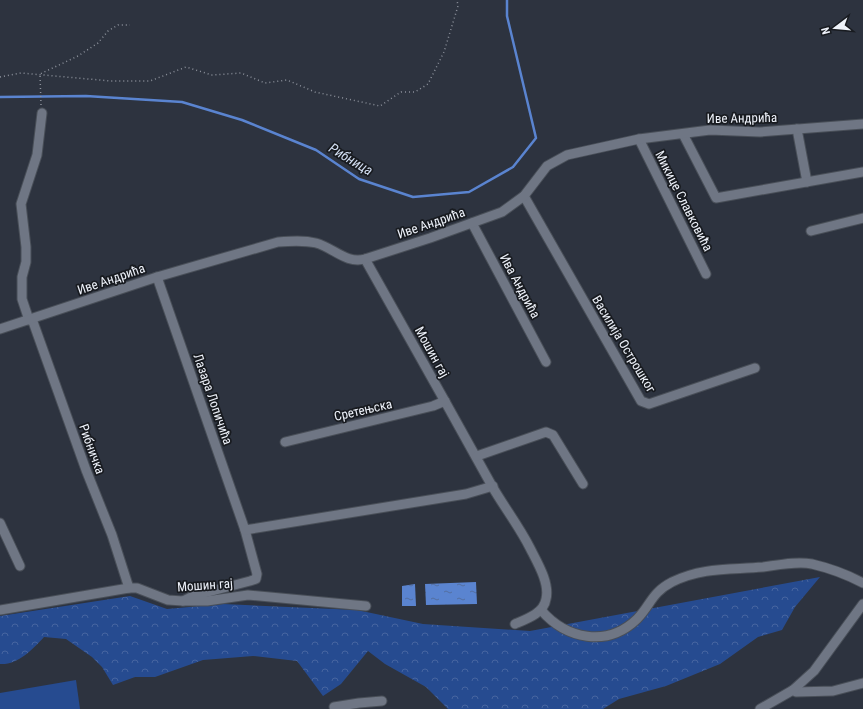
<svg xmlns="http://www.w3.org/2000/svg" width="863" height="709" font-family="'Roboto Condensed',sans-serif">
<defs>
<pattern id="forest-crowns" width="20" height="18" patternUnits="userSpaceOnUse"><rect width="20" height="18" fill="#264b90"/><path d="M2 6a3 3 0 1 1 6 0M12 15a3 3 0 1 1 6 0" fill="none" stroke="#4665a0"/></pattern>
<pattern id="water-ripples" width="26" height="14" patternUnits="userSpaceOnUse"><rect width="26" height="14" fill="#5a84d0"/><path d="M2 4q2-2 4 0t4 0M15 11q2-2 4 0t4 0" fill="none" stroke="#536fa1"/></pattern>
</defs>
<rect width="100%" height="100%" fill="#2d333f"/>
<path fill="url(#forest-crowns)" d="M820,577L795,607L782,630L758,637L720,664L666,686L619,699L603,709H448L426,687L385,664L368,651L341,684L323,696L297,661L253,656L203,660L155,677H135L113,685L102,667L92,657L66,639L44,637C32,650 18,665 0,664V616L130,596L167,609L223,604L357,610L423,624L530,631Z"/>
<polygon fill="#264b90" points="76,680 80,709 0,709 0,693"/>
<g fill="url(#water-ripples)">
<polygon points="476,582 477,604 426,605 425,584"/>
<polygon points="415,584 416,606 402,606 402,586"/>
</g>
<g fill="none" stroke-linecap="round" stroke-linejoin="round">
<polyline stroke="#5a84d0" stroke-width="2.5" points="0,97 86,96 182,102 242,120 316,150 359,179 413,197 469,192 513,167 536,138 507,16 507,0"/>
<defs>
<g id="minor">
<polyline points="797,129 807,182"/>
<polyline points="683,134 716,198 863,172"/>
<polyline points="639,139 706,274"/>
<polyline points="524,196 641,401 649,404 755,368"/>
<polyline points="472,223 546,362"/>
<polyline points="811,231 863,218"/>
<path d="M365,259C408,335 450,410 492,486C504,507 519,526 530,548C537,562 550,583 546,599C544,613 527,619 515,624"/>
<polyline points="157,277 245,530 257,574 256,579 250,581 193,596 183,601"/>
<polyline points="32,319 86,470 112,535 129,588"/>
<polyline points="29,320 22,299 22,277 26,262 26,247 21,204 37,155 42,113"/>
<path d="M0,329L157,277L278,242C291,241 304,240 316,243C334,248 346,264 365,259L430,238L502,212L524,196L547,166L567,155L639,139L710,130L760,132L863,124"/>
<polyline points="285,442 433,406 445,401"/>
<polyline points="477,456 546,432 553,435 583,484"/>
<polyline points="0,523 20,566"/>
<polyline points="245,530 466,494 493,486"/>
<polyline points="0,610 129,588 137,588 168,600 183,601 207,601 248,595 366,606"/>
<path d="M541,610C566,639 607,648 637,619C651,605 651,593 672,582C703,567 730,570 763,567C778,565 797,561 812,564C829,568 848,575 863,583"/>
<polyline points="793,690 796,692 833,691 863,683"/>
<polyline points="335,709 334,707 359,703 382,701"/>
<polyline points="760,709 793,690 814,671 863,604"/>
</g>
</defs>
<use href="#minor" stroke="#494f58" stroke-width="11"/>
<g stroke="#8c919b" stroke-width="1.5" stroke-dasharray="1 3" stroke-linecap="butt">
<polyline points="0,77 21,73 111,81 150,81 186,67 212,75 241,73 265,83 287,80 315,92 380,106 401,92 415,92 428,84 444,52 458,6 457,0"/>
<polyline points="41,105 40,74 78,56 98,43 108,31 118,25 130,25"/>
</g>
<use href="#minor" stroke="#6f7684" stroke-width="9"/>
</g>
<g text-anchor="middle" dominant-baseline="central" stroke-width="3.5" stroke-linejoin="round" paint-order="stroke">
<g font-size="13" fill="#eef2fa" stroke="#181b20">
<text transform="translate(742 118) rotate(-1)">Иве Андрића</text>
<text transform="translate(684 201) rotate(63)">Микице Славковића</text>
<text transform="translate(431 223) rotate(-19)">Иве Андрића</text>
<text transform="translate(111 279) rotate(-19)">Иве Андрића</text>
<text transform="translate(520 286) rotate(62)">Ива Андрића</text>
<text transform="translate(624 344) rotate(59)">Василија Острошког</text>
<text transform="translate(432 352) rotate(61)">Мошин гај</text>
<text transform="translate(213 399) rotate(71)">Лазара Лопичића</text>
<text transform="translate(363 410) rotate(-13)">Сретењска</text>
<text transform="translate(92 449) rotate(70)">Рибничка</text>
<text transform="translate(205 585) rotate(-4)">Мошин гај</text>
</g>
<g font-size="14" font-style="italic" fill="#d2def2" stroke="#181b20">
<text transform="translate(351 159) rotate(31)">Рибница</text>
</g>
</g>
<g transform="translate(835 28) rotate(254)" stroke="#181b20" stroke-width="3" paint-order="stroke">
<path d="M0-3L7 15L0 10L-7 15Z" fill="#eef2fa"/>
<text y="-6" font-size="11" font-weight="bold" text-anchor="middle" fill="#eef2fa">N</text>
</g>
</svg>
